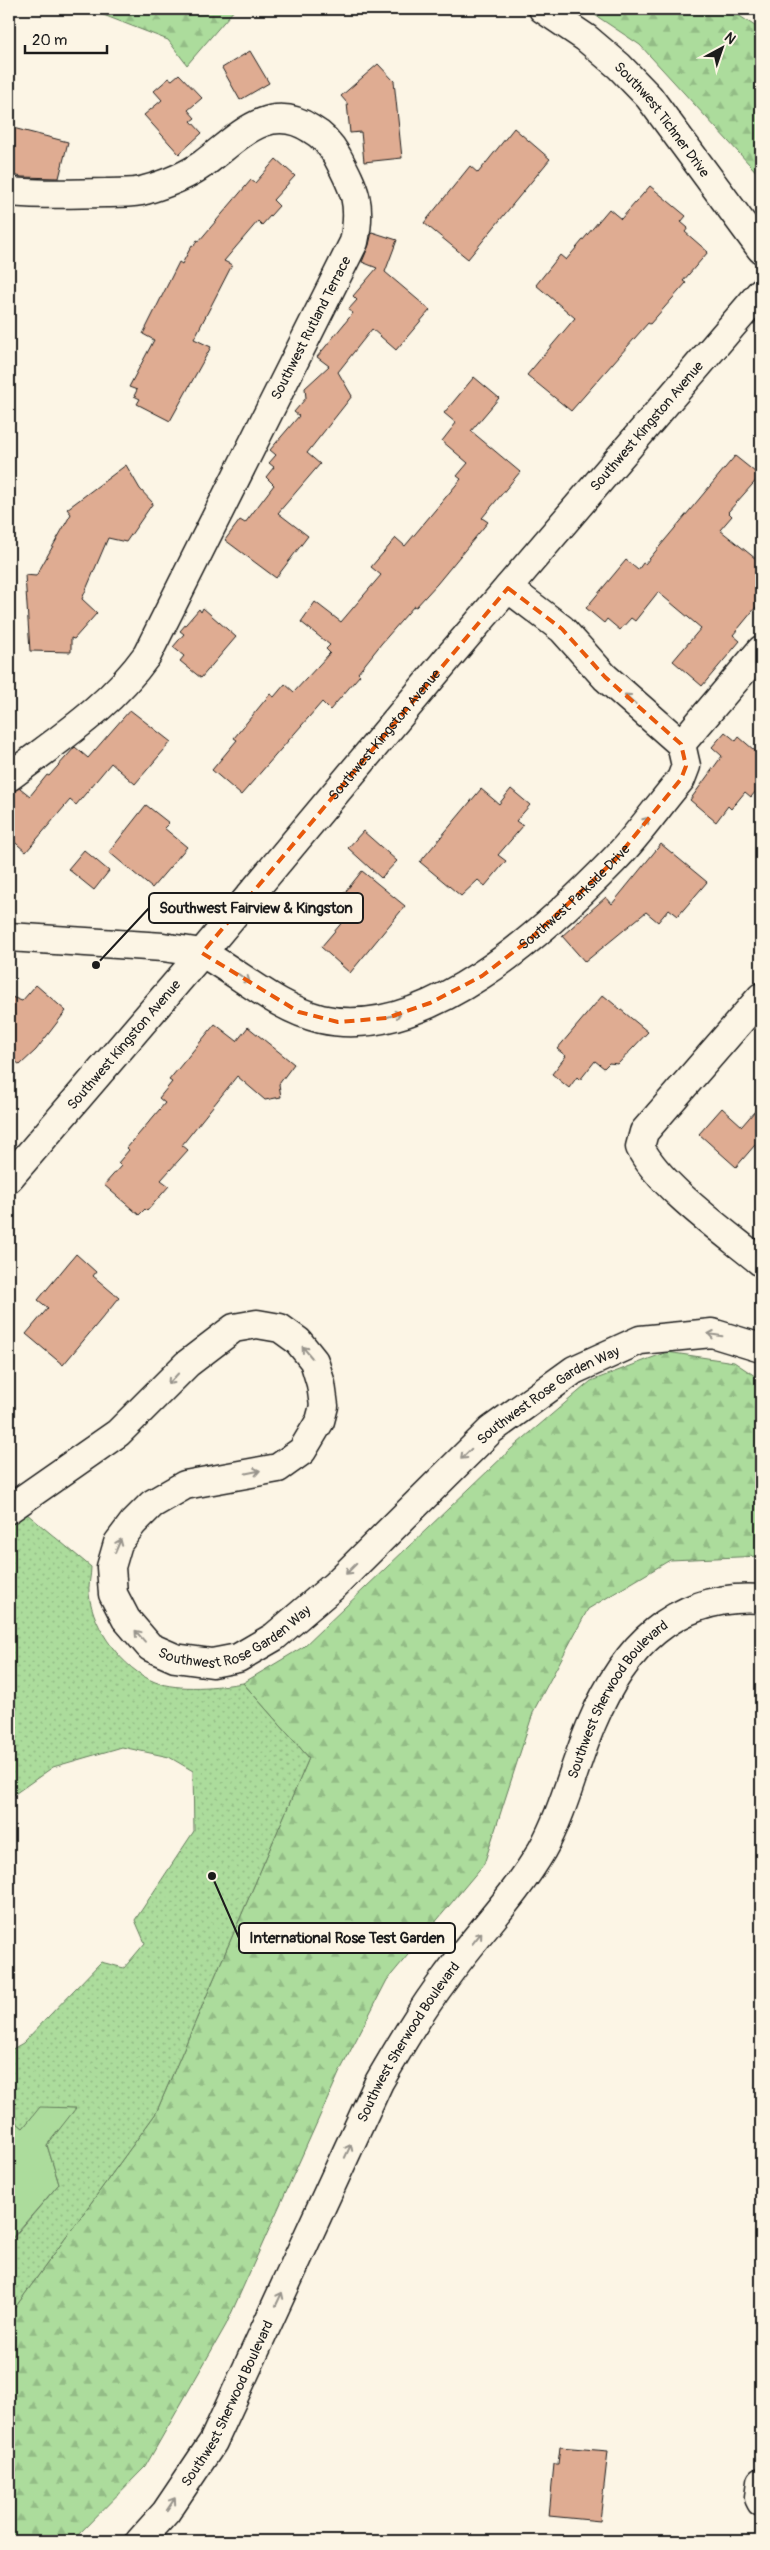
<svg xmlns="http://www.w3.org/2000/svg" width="770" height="2550" font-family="Pangolin,sans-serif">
<defs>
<pattern id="forest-firs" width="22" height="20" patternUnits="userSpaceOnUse" patternTransform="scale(1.25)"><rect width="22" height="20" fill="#acdc9c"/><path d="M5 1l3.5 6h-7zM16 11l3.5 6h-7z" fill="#93bc86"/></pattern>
<pattern id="garden-dots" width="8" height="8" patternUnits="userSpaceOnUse" patternTransform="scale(1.25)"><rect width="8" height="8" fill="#acdc9c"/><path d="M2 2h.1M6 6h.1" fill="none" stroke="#93bc86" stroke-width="1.8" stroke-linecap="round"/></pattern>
</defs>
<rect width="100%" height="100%" fill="#fcf5e5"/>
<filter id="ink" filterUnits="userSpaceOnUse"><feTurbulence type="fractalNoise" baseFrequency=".02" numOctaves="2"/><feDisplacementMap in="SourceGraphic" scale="10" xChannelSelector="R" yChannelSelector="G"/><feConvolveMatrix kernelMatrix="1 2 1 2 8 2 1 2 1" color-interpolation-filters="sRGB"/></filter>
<g filter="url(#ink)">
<polygon fill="#acdc9c" stroke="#647c5c" points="40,2106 77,2108 47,2145 59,2184 12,2238 9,2235 9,2116 23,2128"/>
<g fill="url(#forest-firs)" stroke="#647c5c">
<polygon points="88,9 235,9 187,65 168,40"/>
<polygon points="586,9 729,9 761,30 761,177 640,45"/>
<polygon points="667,1352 734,1362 761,1380 761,1556 670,1560 588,1609 534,1710 484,1864 387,1980 341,2069 226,2325 145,2467 72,2541 9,2541 9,2316 156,2113 309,1758 243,1683 303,1647 511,1449 591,1381"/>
</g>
<path fill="url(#garden-dots)" stroke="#647c5c" d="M9,1499L91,1567C91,1576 88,1586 89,1594C93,1629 123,1669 155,1682C178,1691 219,1687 243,1683L309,1758L156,2113L9,2316V2235L13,2238L59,2184L47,2145L76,2108L40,2107L23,2128L9,2116V2051L23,2043L101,1962L124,1968L145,1943L135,1920L194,1831L193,1771L169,1757L122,1747L53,1767L9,1798Z"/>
<g fill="#dfac92" stroke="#1c1c1c">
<polygon points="250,51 269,83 240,100 222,68"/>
<polygon points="378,64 394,81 402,158 364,162 361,132 350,133 347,103 341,96"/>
<polygon points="179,74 202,98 188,110 195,118 191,121 202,133 179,154 144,115 162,100 154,91 169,78 172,80"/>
<polygon points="9,127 68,142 59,178 22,177 9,174"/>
<polygon points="514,128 550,159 468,259 424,223 470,166 478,173"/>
<polygon points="276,159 295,176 273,200 279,206 262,225 258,221 224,261 232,265 194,339 211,347 170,421 137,404 140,399 134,396 137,390 129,387 154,340 143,334 179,262 182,264 192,245 194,246 197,240 199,241 251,180 255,183"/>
<polygon points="650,186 686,216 681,222 688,228 685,232 708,252 683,281 686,283 650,324 648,323 571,411 527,375 575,318 536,285 560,255 566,260 609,209 621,219"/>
<polygon points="372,232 397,240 385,272 430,310 396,350 372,329 338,372 352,396 307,453 320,464 278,513 308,536 276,578 225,540 240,520 245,523 274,485 266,477 274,467 269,463 276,455 270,450 299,416 294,412 306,398 305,388 329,366 317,357 353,313 348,310 357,300 353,296 377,268 362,262 369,245"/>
<polygon points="474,377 499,398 471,431 520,472 482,518 488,522 437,584 416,607 414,606 381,644 358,673 360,675 330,710 322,702 241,795 212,770 237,740 234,738 270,694 274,697 285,684 294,692 330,653 326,649 330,645 301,622 315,602 341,622 381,575 371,567 396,538 405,546 461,479 457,476 468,463 442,441 456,423 444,413"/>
<polygon points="735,456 760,476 728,512 732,516 720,530 761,563 761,601 733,635 740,641 702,686 673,661 701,628 658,592 635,621 631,618 620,630 607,619 604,623 586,608 626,560 638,570 643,563 645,564"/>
<polygon points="126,465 140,489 153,503 126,542 108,538 82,599 97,613 74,639 71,638 71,652 30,651 25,575 36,576 71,514 67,509"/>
<polygon points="203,608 236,637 201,678 180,661 184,656 173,647 184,634 180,631 199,609 201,612"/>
<polygon points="130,710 171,742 135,784 111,763 76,805 70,800 26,852 9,837 9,792 20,788 30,796 47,775 49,776 75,747 88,758"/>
<polygon points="725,732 736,741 739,737 761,756 761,785 751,797 745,792 731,809 728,806 716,822 690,800 722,756 712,747"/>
<polygon points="481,789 499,804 511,789 530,805 516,821 523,826 498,855 506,861 485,886 478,880 461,896 420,862"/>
<polygon points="146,805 169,823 164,828 187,847 152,888 109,852"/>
<polygon points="363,831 397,861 381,878 348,848"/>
<polygon points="661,844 707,882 678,916 669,909 658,922 646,912 585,962 562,936 606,897 612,904"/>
<polygon points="84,850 109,871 94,890 68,869"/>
<polygon points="362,871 405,906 350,973 321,947 345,919 343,917 349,909 338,901"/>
<polygon points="36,985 66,1011 36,1050 20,1065 9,1056 9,996 22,1001"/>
<polygon points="603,995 648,1032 618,1064 609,1063 604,1068 595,1061 580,1080 577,1077 569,1088 552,1074 566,1056 557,1049"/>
<polygon points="215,1024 237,1041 248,1027 294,1064 279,1084 281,1097 265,1100 237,1076 182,1145 188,1150 161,1180 169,1186 147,1211 145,1209 139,1215 104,1185 121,1166 118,1163 129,1150 127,1148 165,1103 159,1098 172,1082 169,1080"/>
<polygon points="761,1104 761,1138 736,1167 699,1134 722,1108 742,1126"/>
<polygon points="76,1254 96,1272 93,1276 119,1298 63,1365 26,1334 48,1308 38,1300"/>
<polygon points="560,2447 608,2451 600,2521 549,2516 554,2464 558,2464"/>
</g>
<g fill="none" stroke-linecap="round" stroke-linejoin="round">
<defs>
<g id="street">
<path d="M9,192C42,195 74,194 107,193C119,192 133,194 145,190C166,184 185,177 203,164C236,140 268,100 311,129C322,135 331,145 337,156C355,190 362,203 354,242L147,655C109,708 60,738 9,777"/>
<polyline points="681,744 761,650"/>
<path id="s1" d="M202,953C241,974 276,1008 321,1019C426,1043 546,930 613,861C638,836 658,806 681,779L686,766L681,744L605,677L562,629L508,588"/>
<path d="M761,997L644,1132L640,1147C659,1186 726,1233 761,1262"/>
<polyline points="761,2482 759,2498 761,2502"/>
</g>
<g id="secondary">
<path id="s2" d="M543,9L586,38L619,66L649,97L761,249"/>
<polyline points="9,937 163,947 202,953"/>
<path id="s3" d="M9,1178L202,953L448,658L761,292"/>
<path id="s4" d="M9,1509L118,1433L187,1364L234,1328L257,1324L280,1328L298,1341L314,1361L321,1384L324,1406L320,1421L302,1451L278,1468L185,1485L152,1504L133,1523L118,1543L111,1567L113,1594L126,1619L150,1647L175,1658L212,1663L238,1658L274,1637L335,1585L491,1430L574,1370L640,1340L712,1333L761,1348"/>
<path id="s5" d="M140,2541L166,2512L213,2442L379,2082C400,2046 421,2010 446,1977C477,1934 515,1896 542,1850C564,1811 574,1765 592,1723C623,1649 674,1593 761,1599"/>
</g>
</defs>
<use href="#street" stroke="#1c1c1c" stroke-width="31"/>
<use href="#secondary" stroke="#1c1c1c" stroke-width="31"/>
<use href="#street" stroke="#fcf5e5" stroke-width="28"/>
<use href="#secondary" stroke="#fcf5e5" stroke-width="28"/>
</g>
<defs><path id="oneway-shaft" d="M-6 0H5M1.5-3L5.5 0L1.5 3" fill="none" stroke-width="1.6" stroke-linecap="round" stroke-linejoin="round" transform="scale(1.25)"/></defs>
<g stroke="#97938b">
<use href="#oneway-shaft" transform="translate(630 699) rotate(-138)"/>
<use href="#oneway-shaft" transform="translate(644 823) rotate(-51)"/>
<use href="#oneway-shaft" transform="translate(244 978) rotate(35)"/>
<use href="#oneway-shaft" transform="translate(394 1015) rotate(-18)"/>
<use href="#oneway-shaft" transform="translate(715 1335) rotate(-171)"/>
<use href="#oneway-shaft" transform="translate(307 1352) rotate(-130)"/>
<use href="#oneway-shaft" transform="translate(173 1379) rotate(133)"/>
<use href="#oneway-shaft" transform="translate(466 1454) rotate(135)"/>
<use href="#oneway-shaft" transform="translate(253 1472) rotate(-11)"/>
<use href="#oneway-shaft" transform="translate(118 1546) rotate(-67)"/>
<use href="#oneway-shaft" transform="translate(351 1569) rotate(135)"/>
<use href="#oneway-shaft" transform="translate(140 1636) rotate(-131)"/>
<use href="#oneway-shaft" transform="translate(477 1938) rotate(-51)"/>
<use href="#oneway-shaft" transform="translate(348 2151) rotate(-65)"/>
<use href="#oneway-shaft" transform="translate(279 2299) rotate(-65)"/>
<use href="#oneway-shaft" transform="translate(171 2504) rotate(-56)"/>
</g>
</g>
<path fill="none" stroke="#e8590c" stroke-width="4" stroke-dasharray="10 6" stroke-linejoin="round" d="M508,588L562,629L605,677L681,744L686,766L681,779L615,860L529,940L482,976L430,1003L387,1018L338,1022L299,1012L202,953Z"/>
<g text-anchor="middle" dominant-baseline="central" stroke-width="4" stroke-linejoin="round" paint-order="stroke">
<g font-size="14" fill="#1c1c1c" stroke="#fcf5e5">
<text stroke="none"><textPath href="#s2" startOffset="164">Southwest Tichner Drive</textPath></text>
<text transform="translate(311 328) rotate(-63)">Southwest Rutland Terrace</text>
<text stroke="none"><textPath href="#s3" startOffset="986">Southwest Kingston Avenue</textPath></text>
<text stroke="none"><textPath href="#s3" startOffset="581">Southwest Kingston Avenue</textPath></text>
<text stroke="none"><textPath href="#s1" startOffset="429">Southwest Parkside Drive</textPath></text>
<text stroke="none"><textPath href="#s3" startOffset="176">Southwest Kingston Avenue</textPath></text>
<text stroke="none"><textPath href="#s4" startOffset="1312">Southwest Rose Garden Way</textPath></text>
<text stroke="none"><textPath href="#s4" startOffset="906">Southwest Rose Garden Way</textPath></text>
<text stroke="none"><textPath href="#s5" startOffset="974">Southwest Sherwood Boulevard</textPath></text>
<text stroke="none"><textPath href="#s5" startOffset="569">Southwest Sherwood Boulevard</textPath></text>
<text stroke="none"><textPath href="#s5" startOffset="164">Southwest Sherwood Boulevard</textPath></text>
</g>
</g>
<path fill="none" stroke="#1c1c1c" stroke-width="2" d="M96 965L149 908M212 1876L239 1938"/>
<g fill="#1c1c1c" stroke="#fcf5e5" stroke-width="2">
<circle cx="96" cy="965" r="5"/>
<circle cx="212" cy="1876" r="5"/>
</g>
<g fill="#fcf5e5" stroke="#1c1c1c" stroke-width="2">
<rect x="149" y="893" width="214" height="30" rx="5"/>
<rect x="239" y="1923" width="216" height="30" rx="5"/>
</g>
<g font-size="15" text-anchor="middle" font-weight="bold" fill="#1c1c1c">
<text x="256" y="913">Southwest Fairview &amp; Kingston</text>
<text x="347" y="1943">International Rose Test Garden</text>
</g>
<rect width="770" height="2550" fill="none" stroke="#fcf5e5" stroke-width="30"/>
<rect x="15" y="15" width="740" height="2520" fill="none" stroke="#1c1c1c" stroke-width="2" filter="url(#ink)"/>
<g transform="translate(722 48) rotate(40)" stroke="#fcf5e5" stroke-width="4" paint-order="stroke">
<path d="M0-4L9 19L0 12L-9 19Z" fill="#1c1c1c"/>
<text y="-8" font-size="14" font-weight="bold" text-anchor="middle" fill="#1c1c1c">N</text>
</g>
<path d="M25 45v8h82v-8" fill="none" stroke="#1c1c1c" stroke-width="2.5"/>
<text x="32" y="45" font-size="15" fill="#1c1c1c" stroke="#fcf5e5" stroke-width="4" paint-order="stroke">20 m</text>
</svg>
